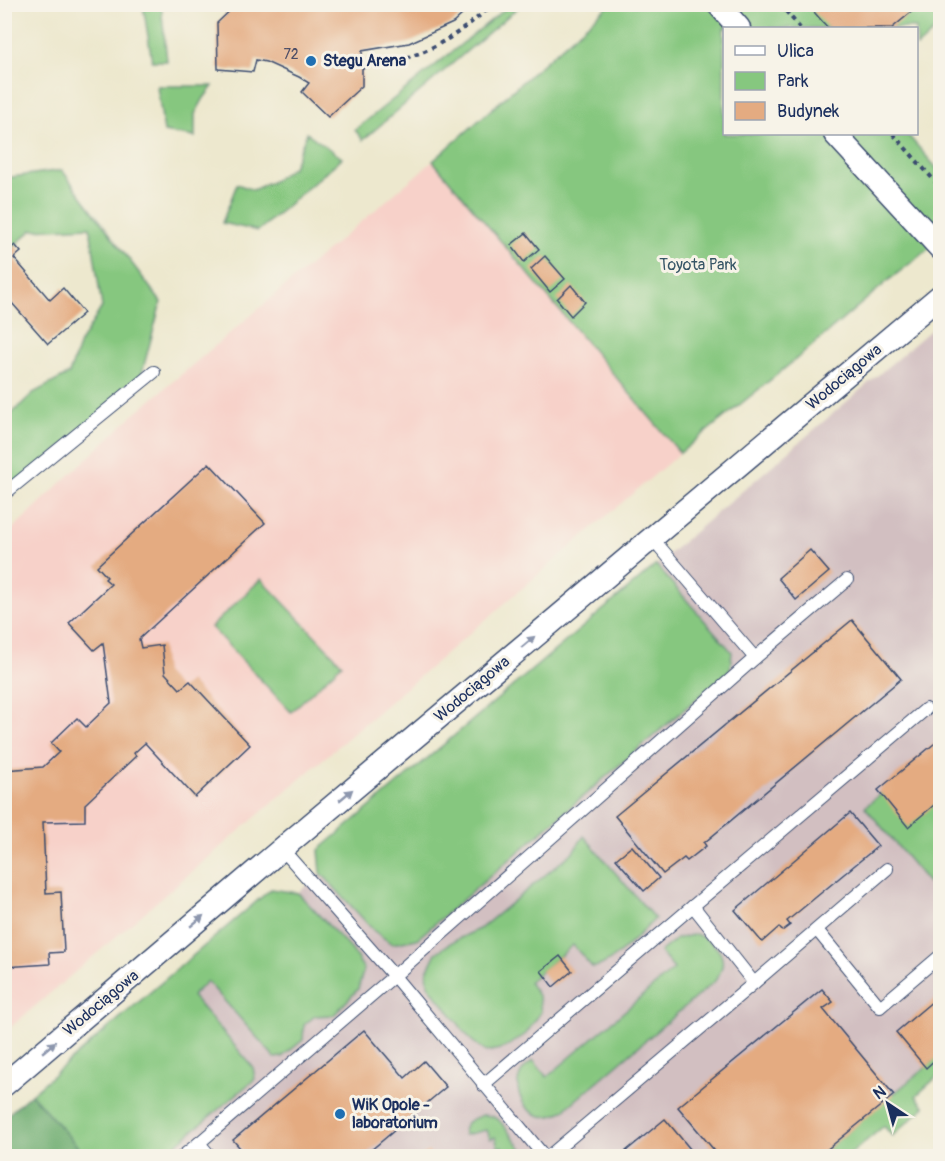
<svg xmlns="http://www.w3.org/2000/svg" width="945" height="1161" font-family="Pangolin,sans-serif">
<rect width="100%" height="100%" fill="#f7f3e8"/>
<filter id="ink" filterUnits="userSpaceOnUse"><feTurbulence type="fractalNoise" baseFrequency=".0167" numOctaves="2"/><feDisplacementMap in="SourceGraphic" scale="12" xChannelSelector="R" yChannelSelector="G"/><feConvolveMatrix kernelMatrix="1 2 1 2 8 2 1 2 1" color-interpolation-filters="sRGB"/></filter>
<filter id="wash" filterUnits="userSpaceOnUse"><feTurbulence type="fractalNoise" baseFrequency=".008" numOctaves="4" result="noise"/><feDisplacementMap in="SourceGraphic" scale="24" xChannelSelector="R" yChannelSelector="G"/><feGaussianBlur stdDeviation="1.35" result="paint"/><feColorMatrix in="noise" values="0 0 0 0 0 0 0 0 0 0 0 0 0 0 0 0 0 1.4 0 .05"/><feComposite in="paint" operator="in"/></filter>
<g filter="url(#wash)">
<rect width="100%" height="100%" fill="#ede8ce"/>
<polygon fill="#f7d1c9" points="433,161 680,453 5,1032 5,536 130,418"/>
<polygon fill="#d2bfc1" points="940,322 940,744 865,807 940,897 940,1055 819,1156 5,1156 4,1117 271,889 298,893 321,873 319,850 656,565"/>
<g fill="#86c77f" stroke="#507b6e" stroke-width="1.5">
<polygon points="143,5 161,5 167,61 152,61"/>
<polygon points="510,5 521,5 363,140 355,130"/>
<polygon points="609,5 940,5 940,26 917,47 916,28 724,28 724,134 907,134 940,172 940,240 889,280 800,356 680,453 433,161"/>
<polygon points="157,86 213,86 204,98 195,114 195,137 164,132"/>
<polygon points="307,133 342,158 258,231 222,223 237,184 253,190 273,181 293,167"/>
<polygon points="62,170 161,302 139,384 5,494 5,420 33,393 69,374 80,343 102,307 90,227 32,230 5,254 5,178"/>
<polygon points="656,565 732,652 730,670 417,939 392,944 374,931 321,873 319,850"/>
<polygon points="261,579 342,664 291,712 211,627"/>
<polygon points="940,744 940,897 865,807"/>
<path d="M584,836L655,919C641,932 610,968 592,967L573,945L529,982L539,997L541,1012L526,1034L505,1048L486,1052L471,1040L428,985L427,971L436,953L452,942L481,928L573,852Z"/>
<polygon points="271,889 298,893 352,950 364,969 358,989 334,1015 315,1016 304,1025 303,1040 282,1057 275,1058 207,981 192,996 253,1067 255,1079 162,1156 86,1156 31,1094"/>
<path d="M696,934C718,944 732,958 715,981L563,1111C556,1115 549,1118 541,1116C522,1111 511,1086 523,1070C525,1067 530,1063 533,1060L547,1077L674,969L660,952L676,939Z"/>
<polygon points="940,1055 940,1074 916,1096 925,1107 892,1136 884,1126 848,1156 819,1156"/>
<path d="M483,1115L492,1116L499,1120L528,1156H504L502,1147H498L495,1137L490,1139L487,1130L464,1135C461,1122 472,1119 483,1115Z"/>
</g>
<polygon fill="#6cac6e" stroke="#446e66" stroke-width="1.5" points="31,1094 86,1156 5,1156 5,1117"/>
<g id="blocks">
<g fill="#e4ab81">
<polygon points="237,4 474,4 453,23 409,43 362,51 362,86 328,117 302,92 309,83 299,77 266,62 256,60 253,72 218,69 217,23"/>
<polygon points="807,4 921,4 892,28 828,28"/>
<polygon points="526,233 539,249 524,262 511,245"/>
<polygon points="15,245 21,252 14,258 50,300 63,288 84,313 48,344 4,294 4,254"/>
<polygon points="545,256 565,279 550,292 531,269"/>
<polygon points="571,285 585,302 571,316 557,299"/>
<polygon points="209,463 265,523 139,639 141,648 162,645 165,673 180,689 190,681 250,745 195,797 145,743 134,753 136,756 85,804 85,821 43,822 46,893 61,892 64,952 49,953 50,964 4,967 4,770 43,767 59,752 51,743 77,718 86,727 111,703 103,643 94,650 69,623 111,584 105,579 107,577 97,566"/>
<polygon points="810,550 829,572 796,600 778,578"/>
<polygon points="852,620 901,679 704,843 706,846 687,861 684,858 663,874 615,816"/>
<polygon points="940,739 940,800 908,827 878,790"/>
<polygon points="850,813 878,846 787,921 790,925 782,931 779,927 762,942 735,910"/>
<polygon points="632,846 659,878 644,891 616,859"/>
<polygon points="560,956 572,971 553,987 541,971"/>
<polygon points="822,989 833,1002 823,1009 894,1095 819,1156 719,1156 678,1107"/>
<polygon points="940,995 940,1055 926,1068 896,1032"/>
<polygon points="364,1030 405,1078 424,1061 446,1087 364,1156 247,1156 233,1140"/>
<polygon points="665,1119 696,1156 631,1156 626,1151"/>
<polygon points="428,1151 433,1156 421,1156"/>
</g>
</g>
</g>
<g filter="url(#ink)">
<use href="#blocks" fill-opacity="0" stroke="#3a4b6f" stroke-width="1.5"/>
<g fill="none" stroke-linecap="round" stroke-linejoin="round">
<defs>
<g id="service">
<polyline points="4,494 154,372"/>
<polyline points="652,538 755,658"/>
<polyline points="282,849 394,976 544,1156"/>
<polyline points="693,906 926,709"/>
<polyline points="817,930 880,1007 940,956"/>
<polyline points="754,983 887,869"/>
<polyline points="483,1085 693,906 754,983 549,1156"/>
<polyline points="183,1156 199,1143"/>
<polyline points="210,1156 199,1143 394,976 755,658 847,580"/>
</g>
<g id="minor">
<polyline points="718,4 739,28"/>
<polyline points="835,134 940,248"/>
<polyline points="4,1085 290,842 940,296"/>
</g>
</defs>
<use href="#service" stroke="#3a4b6f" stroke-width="14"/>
<use href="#minor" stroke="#3a4b6f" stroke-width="25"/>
<g stroke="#3a4b6f" stroke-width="4" stroke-dasharray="4.5 4.5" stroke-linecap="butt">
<polyline points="226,4 231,10"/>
<polyline points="780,4 800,28"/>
<path d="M362,67C380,63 400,61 417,54C446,43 470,25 493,4"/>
<polyline points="893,134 940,187"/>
</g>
<use href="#service" stroke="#fff" stroke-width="12"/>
<use href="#minor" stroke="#fff" stroke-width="22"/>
</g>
<defs><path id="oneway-solid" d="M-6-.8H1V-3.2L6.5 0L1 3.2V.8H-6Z" transform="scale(1.5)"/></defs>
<g fill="#8d97ae">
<use href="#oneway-solid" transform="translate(528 642) rotate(-40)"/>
<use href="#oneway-solid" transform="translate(346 795) rotate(-40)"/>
<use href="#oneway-solid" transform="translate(197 921) rotate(-40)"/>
<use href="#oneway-solid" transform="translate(49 1047) rotate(-40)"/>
</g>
</g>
<g fill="#1f6fb2" stroke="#f7f3e8" stroke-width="2">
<circle cx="311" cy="61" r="6"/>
<circle cx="340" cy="1114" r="6"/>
</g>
<g text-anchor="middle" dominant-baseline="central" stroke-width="6" stroke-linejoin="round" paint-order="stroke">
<g font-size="14" fill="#4d4e67">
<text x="291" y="54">72</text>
</g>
<g font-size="16" font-weight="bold" fill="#1b2f5e" stroke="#f7f3e8" text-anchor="start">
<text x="323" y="61">Stegu Arena</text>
<text x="352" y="1105">WiK Opole -<tspan x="352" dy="18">laboratorium</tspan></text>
</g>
<g font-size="16" fill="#365566" stroke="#f7f3e8">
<text x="698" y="265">Toyota Park</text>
</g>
<g font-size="16" fill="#1b2f5e" stroke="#f7f3e8">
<text transform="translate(844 377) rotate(-40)">Wodociągowa</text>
<text transform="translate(472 689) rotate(-40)">Wodociągowa</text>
<text transform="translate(101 1003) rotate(-40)">Wodociągowa</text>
</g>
</g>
<rect width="945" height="1161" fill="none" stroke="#f7f3e8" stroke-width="24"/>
<rect x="723" y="27" width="195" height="108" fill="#f7f3e8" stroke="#9fa5b1" stroke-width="1.5"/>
<rect x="735" y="46" width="30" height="9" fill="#ffffff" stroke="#9fa5b1" stroke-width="1.5"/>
<text x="777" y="57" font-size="18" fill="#1b2f5e">Ulica</text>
<rect x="735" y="72" width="30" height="18" fill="#86c77f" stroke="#9fa5b1" stroke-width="1.5"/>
<text x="777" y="87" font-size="18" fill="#1b2f5e">Park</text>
<rect x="735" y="102" width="30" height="18" fill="#e4ab81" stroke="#9fa5b1" stroke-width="1.5"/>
<text x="777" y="117" font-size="18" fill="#1b2f5e">Budynek</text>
<g transform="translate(888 1104) rotate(324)" stroke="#f7f3e8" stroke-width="4.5" paint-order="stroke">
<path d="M0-4.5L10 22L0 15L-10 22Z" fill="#1b2f5e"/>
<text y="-9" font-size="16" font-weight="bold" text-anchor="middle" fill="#1b2f5e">N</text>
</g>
</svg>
